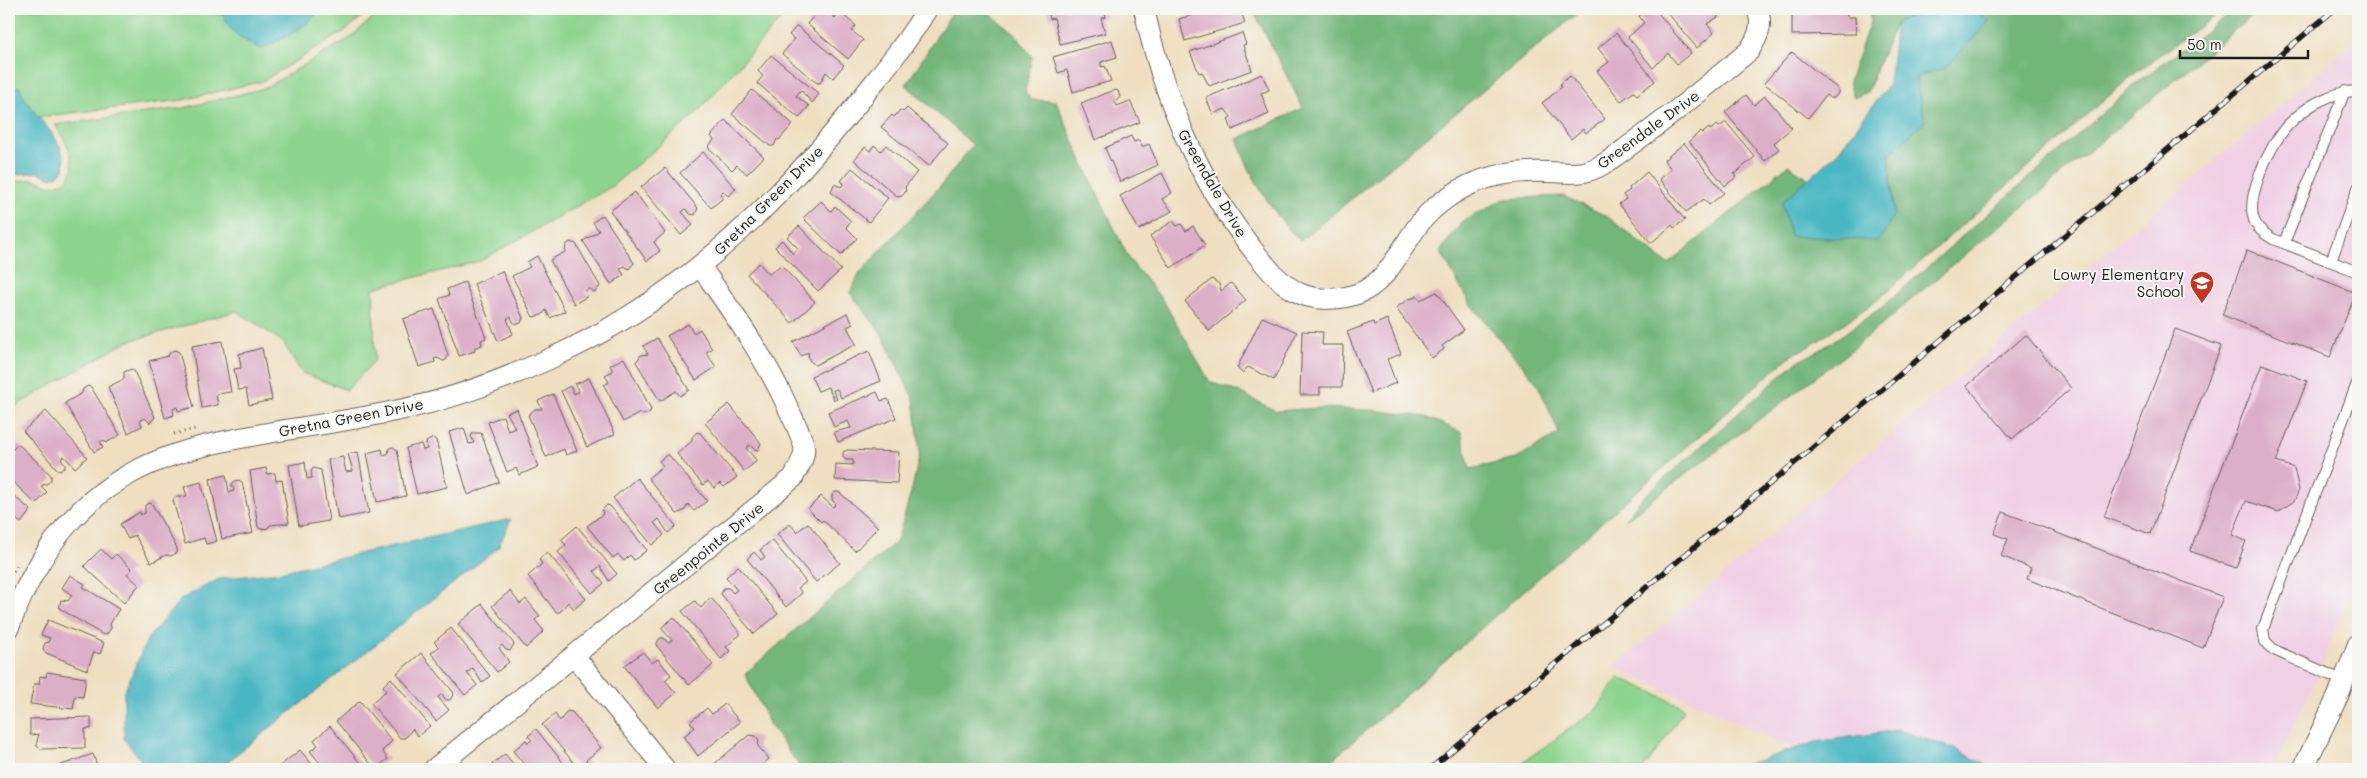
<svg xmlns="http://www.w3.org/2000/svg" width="2367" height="778" font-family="Mali,sans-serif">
<rect width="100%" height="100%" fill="#f6f6f2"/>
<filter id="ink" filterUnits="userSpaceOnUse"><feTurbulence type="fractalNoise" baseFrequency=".02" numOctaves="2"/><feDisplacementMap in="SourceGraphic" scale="10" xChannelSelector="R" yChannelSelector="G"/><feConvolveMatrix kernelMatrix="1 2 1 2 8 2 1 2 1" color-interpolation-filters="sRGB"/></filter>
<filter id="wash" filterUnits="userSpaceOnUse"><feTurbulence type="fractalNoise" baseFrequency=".0096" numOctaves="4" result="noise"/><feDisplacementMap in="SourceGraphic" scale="20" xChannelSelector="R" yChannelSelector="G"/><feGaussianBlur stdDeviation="1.12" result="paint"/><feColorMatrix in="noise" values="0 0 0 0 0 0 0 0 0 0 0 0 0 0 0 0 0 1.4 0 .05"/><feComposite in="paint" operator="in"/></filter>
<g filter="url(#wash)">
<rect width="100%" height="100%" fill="#efdfc0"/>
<polygon fill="#f0d0e5" points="2358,40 2358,568 2317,678 2273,769 1840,769 1614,667"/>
<g fill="#8dd48f" stroke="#547856">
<path d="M9,9H371L345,31L263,81L182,100L38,117C50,134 67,147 64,170L58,175L51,178L38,172L9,175Z"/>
<path d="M383,9H790L694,116L611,187L480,261L373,288L375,360L347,390L302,373L283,342L237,311L126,342L19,404L9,416V183C16,182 28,178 36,180C43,181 47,187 54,185C87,180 67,140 55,125L184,108L265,88L350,38Z"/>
<polygon points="1619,677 1680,705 1684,710 1650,761 1641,769 1513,769 1596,710"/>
</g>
<g fill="#72b67a" stroke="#47694b">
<polygon points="954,9 989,9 988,12 1016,35 1032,57 1025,92 1031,100 1056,101 1082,161 1129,259 1164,302 1210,382 1241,393 1276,411 1318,408 1372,410 1426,417 1461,432 1470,469 1515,459 1559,433 1537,383 1470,304 1440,251 1462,222 1504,199 1563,196 1605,215 1668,264 1788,165 1809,179 1782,202 1894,213 1889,154 1925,120 1915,76 1946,68 1988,21 1972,9 2224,9 2134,74 1875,302 1815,343 1790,356 1322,769 849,769 841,765 800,767 770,725 745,674 897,541 912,489 920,452 914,400 880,331 850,293 860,273 942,184 973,145 906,85"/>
<path d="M1254,9H1583L1300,241C1271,212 1251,178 1237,139L1303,108L1255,14Z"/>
<polygon points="1870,9 1929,9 1896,22 1867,92 1854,98 1849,81 1870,22"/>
<polygon points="2236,9 2260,9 1845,355 1625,520 1639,501 1795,363 1820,350 1881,308 2140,80"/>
</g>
<g fill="#49b7c2" stroke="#326a6f">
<path d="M213,9H319C314,25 276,41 262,49C253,47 232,33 228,25C225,20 226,18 222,14L217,15Z"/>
<polygon points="1929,9 1972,9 1989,21 1946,68 1915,77 1925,121 1889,154 1894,214 1879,241 1790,236 1782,202 1838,152 1889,84 1896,22"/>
<path d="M13,87H20C29,117 68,136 64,170L58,175L51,178L38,172L9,175V90Z"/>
<polygon points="511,519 498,548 218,769 148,769 124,739 124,692 148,638 181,599 219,579 279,572"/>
<polygon points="1899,730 1957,750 1994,769 1733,769 1816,742"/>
</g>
<g id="blocks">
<g fill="#dcafc8">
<polygon points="820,9 825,9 835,18 840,12 856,26 852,31 863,40 848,59 807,24"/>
<polygon points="1048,9 1104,9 1106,17 1101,18 1105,33 1060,44 1054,18 1050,19"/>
<polygon points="1193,9 1240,9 1245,23 1185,41 1179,19 1195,14"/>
<polygon points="1648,9 1655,9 1691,53 1677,64 1668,53 1653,68 1628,37 1644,23 1639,16"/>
<polygon points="1669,9 1714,9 1719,14 1718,17 1707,24 1714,33 1697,48 1666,11"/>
<polygon points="1792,9 1847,9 1847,17 1855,17 1856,34 1792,35"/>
<polygon points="797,26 844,65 833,78 826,72 820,83 817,83 782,54 794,39 789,35"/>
<polygon points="1242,33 1246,44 1243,45 1252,70 1209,86 1202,72 1199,73 1190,52"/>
<polygon points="1616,33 1655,81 1637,95 1634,92 1621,101 1597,71 1609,62 1598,48"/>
<polygon points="1112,40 1117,57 1101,62 1101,67 1105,66 1111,81 1073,92 1067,70 1058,73 1053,57"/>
<polygon points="1792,52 1838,89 1838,93 1834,98 1830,98 1826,95 1808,118 1764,83"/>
<polygon points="771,55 819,94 812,103 801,90 799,92 796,96 809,106 799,118 757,83 763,76 758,71"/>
<polygon points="1262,74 1269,90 1261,93 1269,114 1232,130 1228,119 1231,117 1225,109 1213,114 1206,98"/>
<polygon points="1570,76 1605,119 1586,133 1583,129 1571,139 1542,103 1562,87 1560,84"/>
<polygon points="752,90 793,124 779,140 777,139 774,146 770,146 732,114"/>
<polygon points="1115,90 1118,91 1120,97 1115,102 1117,106 1130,101 1140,122 1095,140 1081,103"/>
<polygon points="1746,95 1754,105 1765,96 1792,128 1774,143 1779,149 1765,161 1725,112"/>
<polygon points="907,108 948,143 929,166 881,127 892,115 894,117 900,110 903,112"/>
<polygon points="725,120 764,157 747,174 737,165 732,170 708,147 714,140 711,136"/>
<polygon points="1726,122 1755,157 1734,174 1736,177 1725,186 1689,141 1701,131 1703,133 1709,128 1710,130 1717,125 1719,127"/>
<polygon points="1131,136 1134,142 1139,140 1142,147 1149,144 1158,165 1120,182 1105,148"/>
<polygon points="1684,143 1724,193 1709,205 1704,199 1686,212 1659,179 1671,169 1664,160"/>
<polygon points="874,145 881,151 886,145 917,172 905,187 906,191 902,196 898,197 854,160 865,147 870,151"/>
<polygon points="703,152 736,189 728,196 723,191 720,194 723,198 711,208 680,173"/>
<polygon points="665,168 698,208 695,215 690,214 686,209 682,212 693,225 681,235 641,187"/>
<polygon points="852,168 888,198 869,222 831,192 834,184 841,187 844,183 841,181"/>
<polygon points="1647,172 1685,220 1674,228 1672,225 1651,243 1619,204 1626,199 1623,195 1630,190 1629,188"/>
<polygon points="1162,173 1172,193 1162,199 1172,211 1139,230 1120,196"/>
<polygon points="635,192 665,233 654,242 660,251 647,261 610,211"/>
<polygon points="821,201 831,211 835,206 851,221 846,227 857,238 841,255 803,218"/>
<polygon points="603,215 634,263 629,269 624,266 620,269 624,275 611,284 583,241 599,231 593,222"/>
<polygon points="1173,221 1177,226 1181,224 1186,231 1193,226 1205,245 1171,268 1150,236"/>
<polygon points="799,226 841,270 818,291 775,247 782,240 793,254 798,248 787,237"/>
<polygon points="570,242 576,244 600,286 595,292 589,289 585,291 588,296 574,304 550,260 565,252 566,245"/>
<polygon points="2247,250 2356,293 2330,357 2222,315"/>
<polygon points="537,256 565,311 550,318 546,310 542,315 533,317 512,276 530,267 527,262"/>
<polygon points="759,263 769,274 781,265 815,302 792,323 747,274"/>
<polygon points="502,271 523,318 521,323 517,324 513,322 511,317 507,319 513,334 498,341 474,284"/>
<polygon points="1212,279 1219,284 1221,291 1231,283 1246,300 1209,331 1185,301"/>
<polygon points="465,282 486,338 481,340 482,345 474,348 475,351 459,356 439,299 449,295 447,289"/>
<polygon points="1437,292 1464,330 1442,346 1444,349 1432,358 1396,308 1410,298 1411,299 1417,296 1420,300"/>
<polygon points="434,309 448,356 446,360 443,361 438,358 434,359 435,362 419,367 403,319"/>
<polygon points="847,313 853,324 847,327 856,344 815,365 809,360 808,352 801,356 793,342"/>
<polygon points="1262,317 1297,332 1274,380 1248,367 1242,373 1237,368"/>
<polygon points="1387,319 1401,354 1387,359 1396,383 1371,393 1347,332 1373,322 1374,325"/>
<polygon points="688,324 694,333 700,329 712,349 706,352 716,367 696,380 667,336"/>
<polygon points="2175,329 2221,346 2150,534 2104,517"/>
<polygon points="1302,331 1323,332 1322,345 1343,345 1342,387 1320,387 1320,395 1300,395"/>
<polygon points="2026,335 2071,388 2012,439 1967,386"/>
<polygon points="657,338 689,390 680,396 676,391 660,401 636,362 641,355 648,354 643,346"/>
<polygon points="222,341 231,392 216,394 218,405 202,408 192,346"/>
<polygon points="262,348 272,400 249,405 246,389 238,390 234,369 241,368 239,354"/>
<polygon points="175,350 179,352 194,407 178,411 177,407 173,409 174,415 165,418 149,361 168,356 170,352"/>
<polygon points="869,351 881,381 841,398 837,389 833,390 837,399 834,400 828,387 818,391 811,376"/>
<polygon points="624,358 651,409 650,412 644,415 640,413 623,422 604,385 609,382 605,375 613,371 610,365"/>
<polygon points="2262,364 2307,381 2276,462 2294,468 2299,490 2294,501 2278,512 2246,501 2232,535 2246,541 2236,568 2190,551"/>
<polygon points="131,369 134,371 155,417 150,423 145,418 140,420 142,426 128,433 108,387 124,379 124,372"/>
<polygon points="589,378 615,434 587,447 561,391 570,386 574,394 579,392 575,384"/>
<polygon points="88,386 91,387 120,435 106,443 104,440 100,442 103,447 94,452 65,403 82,393 83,389"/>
<polygon points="877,392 881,401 888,399 896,418 838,442 834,432 851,428 848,421 834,427 828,412"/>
<polygon points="553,394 577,451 566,455 564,449 546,457 528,415 535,409 542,409 538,401"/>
<polygon points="729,404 761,443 758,450 754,449 750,445 746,448 757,461 744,471 705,423"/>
<polygon points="517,409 538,467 519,475 516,468 507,472 488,422 503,416 508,431 515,428 507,413"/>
<polygon points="46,411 87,457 75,468 64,456 61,459 65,464 65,468 58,470 23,431"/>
<polygon points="464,428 469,444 474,443 471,436 473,433 481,433 499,482 468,495 449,432"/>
<polygon points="697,432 700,433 737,477 724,487 720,483 714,488 708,481 703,485 677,454 692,441 692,437"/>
<polygon points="433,438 436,440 447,487 417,494 406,448 421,444 423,450 427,449 426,442"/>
<polygon points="18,444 51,475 51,480 48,483 41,486 47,492 36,504 9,478 9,453"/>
<polygon points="393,447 397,450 406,496 377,502 367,453 382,449 383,455 388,454 389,448"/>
<polygon points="847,450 899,452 897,483 835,480 836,464 853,465 853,460 846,460 843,457 843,452"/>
<polygon points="358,452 369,513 338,519 328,460 343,457 346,472 353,471 348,454"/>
<polygon points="668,454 707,501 694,511 688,504 685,510 677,514 648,478 663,466 659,461"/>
<polygon points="305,462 307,479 312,478 311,472 313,468 321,470 329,521 299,526 289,465"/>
<polygon points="266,468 267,474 275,473 276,481 282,480 289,523 270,525 268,528 261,529 258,527 250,471"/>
<polygon points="226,475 229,492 234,491 232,484 235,481 239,480 242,482 253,533 222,539 210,479"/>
<polygon points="637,478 676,526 668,533 659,519 654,523 664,535 652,545 613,498"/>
<polygon points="201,482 217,541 206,544 204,538 185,544 173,500 175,497 187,496 184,487"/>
<polygon points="9,492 31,510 21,523 9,513"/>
<polygon points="835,492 839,492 878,527 855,551 823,520 821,522 808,509 821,496 833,507 836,504 832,500 832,495"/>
<polygon points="149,503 152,504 177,548 176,553 171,556 166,555 151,563 135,535 128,539 120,524 140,512 141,515 145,513 145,505"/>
<polygon points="607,505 610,506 647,550 634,560 630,555 624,561 618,554 613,558 587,526 603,514 602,510"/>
<polygon points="2003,512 2223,597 2203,648 2027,579 2031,568 2001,556 2008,539 1994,534"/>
<polygon points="808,523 840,563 816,582 777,534 790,524 797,532"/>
<polygon points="577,526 617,574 609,581 600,566 594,571 604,583 592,593 558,552 566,545 561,540"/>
<polygon points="772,540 806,582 798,588 802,593 786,607 747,559 754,552 761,560 765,557 760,550"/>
<polygon points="101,549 111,559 116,554 132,569 127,574 139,585 124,603 84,566"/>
<polygon points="547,552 586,599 574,609 568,602 560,612 556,612 528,576 542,564 539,559"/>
<polygon points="738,566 778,614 754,634 721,594 724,588 729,588 733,593 737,590 726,577"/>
<polygon points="70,575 85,584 83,587 119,609 110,624 111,628 107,634 103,635 59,608 61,600 68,601 72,595 62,588"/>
<polygon points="510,591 520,604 526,599 540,616 535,620 544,631 526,648 492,606"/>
<polygon points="709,599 712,599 741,634 726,647 730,651 721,659 682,611 695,601 701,608"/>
<polygon points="482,604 514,644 510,651 506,650 502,645 499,648 509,662 497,672 458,624"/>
<polygon points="674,617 713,665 689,685 656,645 660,638 664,638 668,643 672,640 661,628"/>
<polygon points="48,620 104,643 100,654 94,652 87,670 44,652 43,648 45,643 48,642 50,638 41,635"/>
<polygon points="451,628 490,676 482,683 473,668 467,673 477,685 465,695 431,653 439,647 434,642"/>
<polygon points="643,652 652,663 658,659 671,675 665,680 676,693 658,708 624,666"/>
<polygon points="421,653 454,693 450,700 446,700 442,694 438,697 449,710 436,721 397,673"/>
<polygon points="47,672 86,678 83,697 75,696 73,709 30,704 34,684 39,684 40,676 46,677"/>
<polygon points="391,678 430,726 418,736 412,729 408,735 405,738 400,738 371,703 386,691 383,686"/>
<polygon points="360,701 392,741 382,751 388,759 375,769 336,721"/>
<polygon points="725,704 740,722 698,756 684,736 695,727 690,722 707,708 712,714"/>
<polygon points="567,711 572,712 601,748 586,760 590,765 584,769 579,769 542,725 555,714 560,721"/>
<polygon points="91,717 91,729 85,729 85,748 40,749 37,746 37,741 39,734 30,735 30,719"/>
<polygon points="330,726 365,769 355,769 353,766 349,769 325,769 310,751 318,745 314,740"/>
<polygon points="536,729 568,769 528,769 513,751 526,740 528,743 532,740 528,736"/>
<polygon points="749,735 756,736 759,740 758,746 769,759 757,769 708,769"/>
<polygon points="300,750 316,769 276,769 291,757"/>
<polygon points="93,754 98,768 101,767 102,769 50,769"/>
<polygon points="505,754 515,766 517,769 496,769 492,764"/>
</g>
</g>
</g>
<g filter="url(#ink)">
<use href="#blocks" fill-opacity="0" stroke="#666055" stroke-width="1"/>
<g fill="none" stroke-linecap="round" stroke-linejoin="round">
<defs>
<g id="lane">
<path d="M2358,91C2332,91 2306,106 2288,125C2271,143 2242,201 2256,224C2260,231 2266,235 2273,239L2358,272"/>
<polyline points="2284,243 2345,91"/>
<polyline points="2331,261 2358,188"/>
<polyline points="2344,681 2274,650 2265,641 2263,629 2358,381"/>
</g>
<g id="street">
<path d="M1144,9C1162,94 1197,177 1250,246C1265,265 1279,284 1301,294C1318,301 1339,300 1357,294C1388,283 1401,247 1420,223C1433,206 1456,190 1476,182C1499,173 1525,171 1549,172C1561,172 1576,175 1588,171C1605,166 1619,153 1633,143C1673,115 1711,82 1749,51C1758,37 1764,25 1757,9"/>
<path d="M9,627C87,423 226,449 404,409C453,399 502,380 547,360C675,303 772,210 858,103C882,72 907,43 927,9"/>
<polyline points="575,657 665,769"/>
<path d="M434,769L793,478C798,468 806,457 804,446C801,434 794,421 789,410C766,358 733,313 701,267"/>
<polyline points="2303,769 2338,696 2358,644"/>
</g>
</defs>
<use href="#lane" stroke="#666055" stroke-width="12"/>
<use href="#street" stroke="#666055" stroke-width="22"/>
<g stroke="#666055" stroke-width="3" stroke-dasharray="1 4" stroke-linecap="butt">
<polyline points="174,434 195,429"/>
<polyline points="9,580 18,562"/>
</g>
<use href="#lane" stroke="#fff" stroke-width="10"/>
<use href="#street" stroke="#fff" stroke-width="20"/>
<defs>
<polyline id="rail" points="1430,769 2335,9"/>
</defs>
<use href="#rail" stroke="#1c1c1c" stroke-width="5.5"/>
<use href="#rail" stroke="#f6f6f2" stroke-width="4" stroke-dasharray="11" stroke-linecap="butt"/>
</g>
</g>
<defs>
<symbol id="school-pin" viewBox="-11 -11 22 30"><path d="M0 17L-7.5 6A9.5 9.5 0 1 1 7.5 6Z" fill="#c8321e" stroke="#f6f6f2"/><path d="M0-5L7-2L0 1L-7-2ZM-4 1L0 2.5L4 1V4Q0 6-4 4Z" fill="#fff"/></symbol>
</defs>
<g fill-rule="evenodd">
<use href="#school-pin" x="2188" y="269" width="28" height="38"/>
</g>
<g text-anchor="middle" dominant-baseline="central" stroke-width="4" stroke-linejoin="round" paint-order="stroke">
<g font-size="15" fill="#1c1c1c" stroke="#f6f6f2">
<text transform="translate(1648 129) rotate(-36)">Greendale Drive</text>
<text transform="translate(1213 183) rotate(60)">Greendale Drive</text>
<text transform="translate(768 200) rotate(-45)">Gretna Green Drive</text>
<text transform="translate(351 417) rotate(-11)">Gretna Green Drive</text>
<text transform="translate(708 548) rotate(-39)">Greenpointe Drive</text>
</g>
<g font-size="15" fill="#1c1c1c" stroke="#f6f6f2" text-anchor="end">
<text x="2184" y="274">Lowry Elementary<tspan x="2184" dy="17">School</tspan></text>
</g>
</g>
<rect width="2367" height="778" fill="none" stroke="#f6f6f2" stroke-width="30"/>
<path d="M2180 50v8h128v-8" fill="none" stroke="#1c1c1c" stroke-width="2.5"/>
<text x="2187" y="50" font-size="15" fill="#1c1c1c" stroke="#f6f6f2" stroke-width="4" paint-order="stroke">50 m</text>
</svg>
